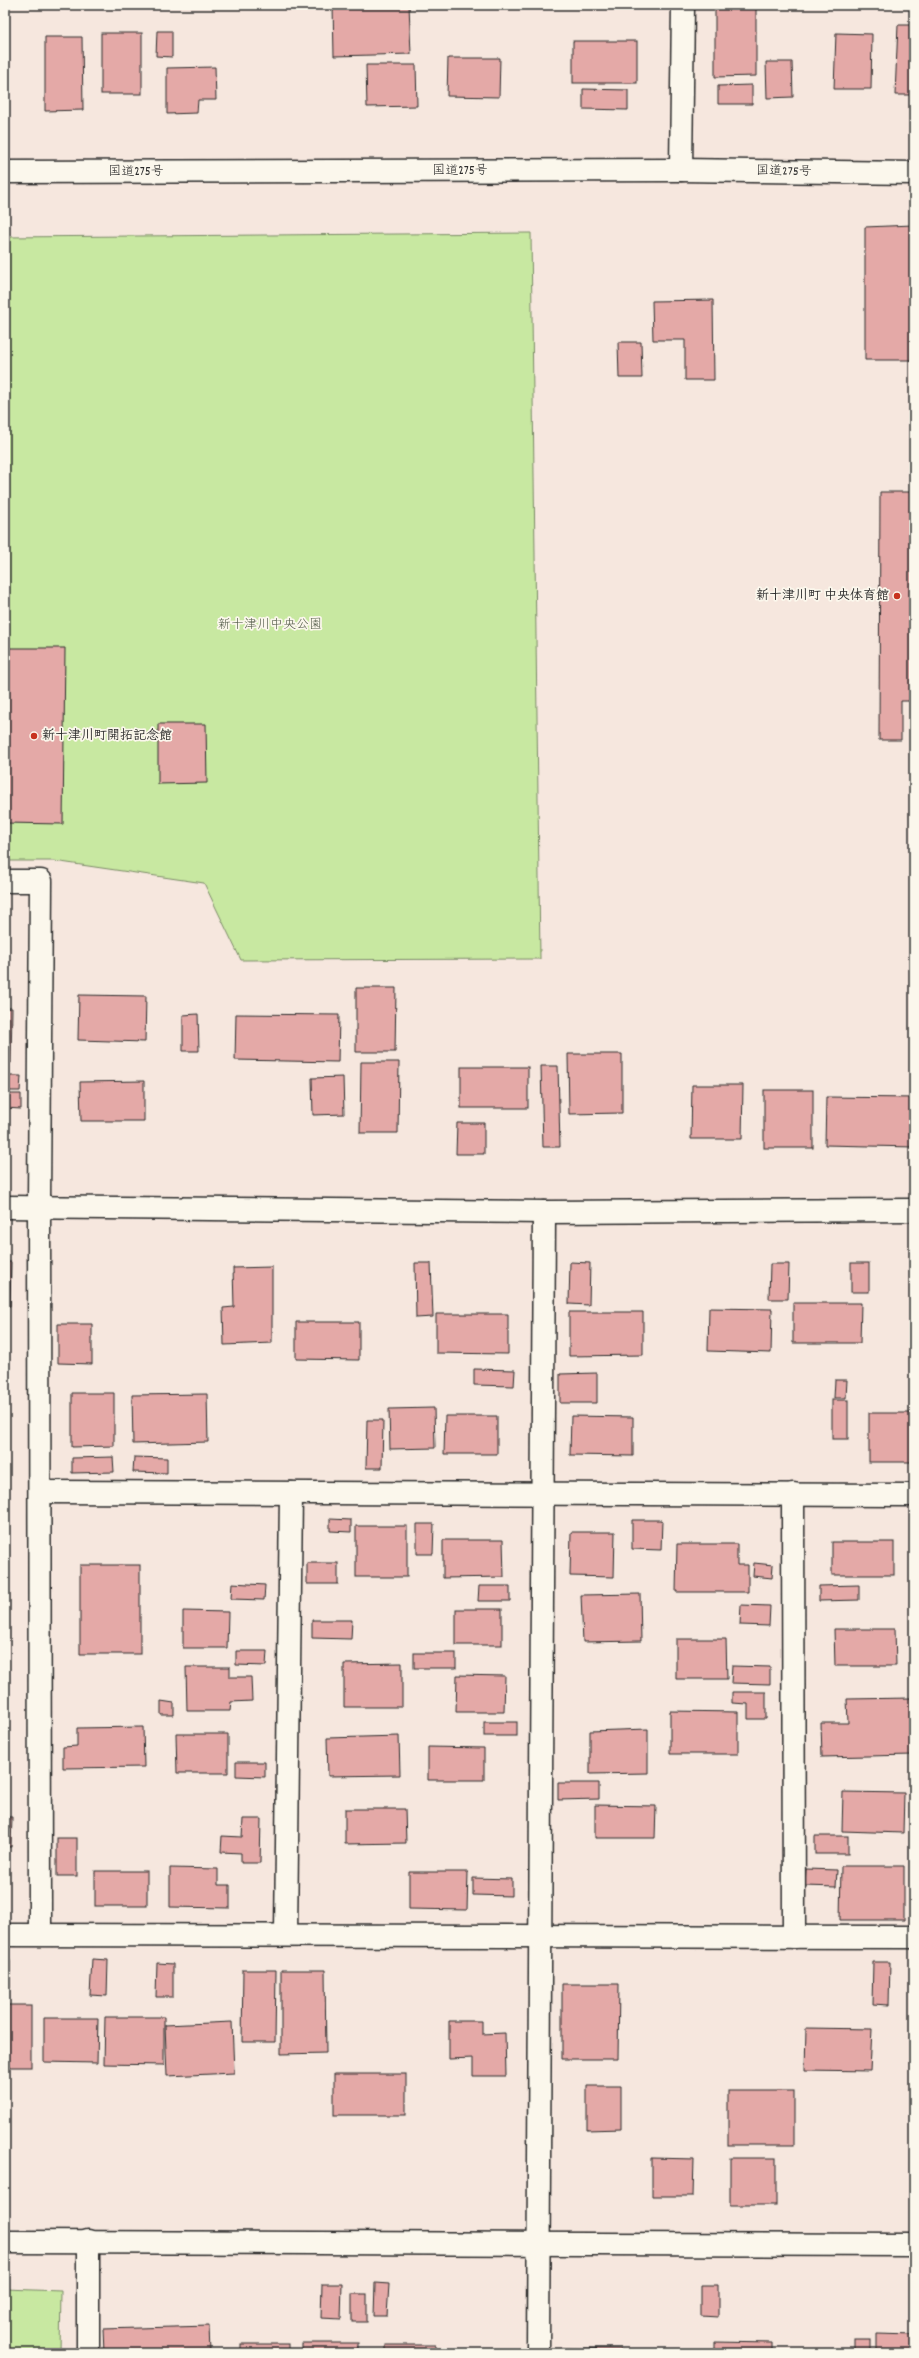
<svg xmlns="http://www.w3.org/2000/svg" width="919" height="2358" font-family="Dekko,'Klee One',sans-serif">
<rect width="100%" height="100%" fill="#f6e7de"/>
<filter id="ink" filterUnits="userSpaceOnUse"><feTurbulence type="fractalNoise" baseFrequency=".025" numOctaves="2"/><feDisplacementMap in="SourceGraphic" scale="8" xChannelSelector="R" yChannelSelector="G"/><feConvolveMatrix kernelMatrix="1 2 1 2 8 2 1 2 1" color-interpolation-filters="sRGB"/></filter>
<g filter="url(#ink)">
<g fill="#c8e8a1" stroke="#7a8a66">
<polygon points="531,233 540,959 241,960 204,883 54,861 5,861 5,237"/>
<polygon points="5,2289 61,2291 60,2353 5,2353"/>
</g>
<g fill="#e4a9a7" stroke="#2b2b2b">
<polygon points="333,5 409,5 411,54 334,56"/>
<polygon points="715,5 756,5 756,76 715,77"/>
<polygon points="898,25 914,25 914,95 895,95"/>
<polygon points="157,31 172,31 172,57 156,56"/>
<rect x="101" y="33" width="41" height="61"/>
<polygon points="836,33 872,34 871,89 834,89"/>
<polygon points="45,37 82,37 83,110 45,111"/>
<rect x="573" y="41" width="64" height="42"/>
<polygon points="448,58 500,58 499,97 447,96"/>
<polygon points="766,62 792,62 793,97 767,98"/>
<polygon points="366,65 416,65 417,106 367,107"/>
<polygon points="215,67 216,100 198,100 197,113 167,114 167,68"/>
<polygon points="752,85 752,104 718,104 718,86"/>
<polygon points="583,89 628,90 628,110 583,109"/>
<polygon points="913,225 914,360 865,360 865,227"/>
<polygon points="713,300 714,380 685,380 685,340 653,340 652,301"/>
<polygon points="618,342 641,342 642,378 619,378"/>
<polygon points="880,492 914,492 914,701 901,701 901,740 879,740"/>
<polygon points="5,648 65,648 63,824 5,823"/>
<polygon points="158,724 206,724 207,783 158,784"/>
<polygon points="356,988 396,988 395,1052 356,1052"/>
<polygon points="79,995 146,996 145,1042 78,1040"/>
<polygon points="5,1008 12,1008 11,1063 5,1063"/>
<polygon points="198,1014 199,1051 183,1051 183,1015"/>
<polygon points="236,1014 339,1015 338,1062 235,1060"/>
<polygon points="568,1054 622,1054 622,1113 569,1114"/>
<polygon points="361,1062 399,1062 398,1133 360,1133"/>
<polygon points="541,1066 558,1066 560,1147 543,1147"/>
<rect x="461" y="1067" width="67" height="41"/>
<polygon points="5,1076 21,1076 20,1091 5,1091"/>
<polygon points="343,1077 344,1114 313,1115 312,1078"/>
<polygon points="144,1081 144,1121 81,1121 80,1082"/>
<polygon points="692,1085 743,1085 742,1139 691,1139"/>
<rect x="764" y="1090" width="49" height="58"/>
<polygon points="5,1094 21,1094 21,1109 5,1108"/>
<polygon points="826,1097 914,1098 914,1147 825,1145"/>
<polygon points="457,1123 484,1123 484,1154 456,1154"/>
<polygon points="5,1262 11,1262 10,1306 5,1306"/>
<polygon points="570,1262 590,1263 589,1305 569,1304"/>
<polygon points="415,1263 431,1263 433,1317 416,1318"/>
<rect x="851" y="1263" width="18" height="29"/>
<polygon points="770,1264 789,1264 788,1299 769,1299"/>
<polygon points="272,1267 272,1343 224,1345 223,1308 234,1307 233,1268"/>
<polygon points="793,1303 861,1303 860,1343 793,1343"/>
<polygon points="709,1308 772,1309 771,1353 708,1351"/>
<polygon points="569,1312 643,1312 643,1355 569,1356"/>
<polygon points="436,1314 508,1314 508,1354 436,1353"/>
<polygon points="296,1322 359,1322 359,1360 296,1359"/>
<polygon points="58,1324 92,1324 92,1364 58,1363"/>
<polygon points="474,1369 515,1370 514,1386 474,1385"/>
<polygon points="597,1373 597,1403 560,1403 560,1374"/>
<polygon points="835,1380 847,1380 846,1398 834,1398"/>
<polygon points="72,1393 114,1393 114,1446 72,1447"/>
<polygon points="207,1394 208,1442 133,1444 132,1395"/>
<rect x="832" y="1400" width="16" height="39"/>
<polygon points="434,1408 435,1448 390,1449 389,1409"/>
<rect x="869" y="1413" width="45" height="49"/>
<polygon points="445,1416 497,1416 497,1454 444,1454"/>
<polygon points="571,1416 633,1417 633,1456 570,1455"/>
<polygon points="367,1420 383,1420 382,1468 366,1468"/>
<polygon points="113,1457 114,1472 72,1473 72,1458"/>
<polygon points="134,1457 167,1458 167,1473 133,1472"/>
<polygon points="330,1519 351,1520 351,1532 330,1531"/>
<polygon points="632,1520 662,1520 661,1550 632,1549"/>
<polygon points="417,1524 434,1524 433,1554 417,1554"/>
<rect x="356" y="1526" width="51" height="51"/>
<polygon points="571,1532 615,1532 614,1577 570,1576"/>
<polygon points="443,1540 503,1540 504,1577 443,1578"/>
<rect x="832" y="1542" width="62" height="33"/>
<polygon points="677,1544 737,1544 737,1565 748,1565 748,1592 676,1592"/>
<rect x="307" y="1563" width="31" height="21"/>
<polygon points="754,1563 773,1565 772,1578 753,1576"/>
<rect x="80" y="1565" width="60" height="89"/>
<polygon points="232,1583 265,1585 264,1600 231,1599"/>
<polygon points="859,1585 859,1600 819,1601 819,1586"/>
<polygon points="479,1586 510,1586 510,1601 478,1601"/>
<polygon points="640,1594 641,1641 583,1642 581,1595"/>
<polygon points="741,1605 770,1606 769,1626 740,1625"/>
<rect x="456" y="1609" width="46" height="36"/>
<polygon points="183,1611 228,1612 227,1648 183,1648"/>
<polygon points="312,1620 352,1620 351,1639 312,1638"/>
<polygon points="834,1629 895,1629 896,1666 835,1666"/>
<polygon points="676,1639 726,1639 727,1679 676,1679"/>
<polygon points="236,1651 267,1651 266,1666 236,1665"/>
<rect x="414" y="1653" width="42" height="15"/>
<polygon points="402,1663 402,1707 344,1707 344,1664"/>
<polygon points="732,1666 770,1667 770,1684 731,1683"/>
<polygon points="186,1667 230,1667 230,1677 251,1677 252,1701 231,1702 230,1711 187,1711"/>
<polygon points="457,1675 505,1676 504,1712 456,1712"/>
<polygon points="732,1692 766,1692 766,1719 748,1719 748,1704 732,1703"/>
<polygon points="912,1698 913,1755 822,1757 821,1723 848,1723 847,1699"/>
<polygon points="161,1701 174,1703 174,1715 161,1715"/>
<polygon points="670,1711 738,1712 738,1754 670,1754"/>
<rect x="484" y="1722" width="33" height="14"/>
<polygon points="143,1727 144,1767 63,1768 63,1747 77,1746 77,1728"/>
<polygon points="648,1729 648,1773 590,1774 590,1731"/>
<polygon points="176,1734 228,1734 228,1773 177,1773"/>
<polygon points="399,1736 400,1775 328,1776 327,1738"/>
<polygon points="428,1747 484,1748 484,1780 428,1780"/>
<polygon points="236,1762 265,1762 265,1777 236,1776"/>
<polygon points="558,1783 599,1783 599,1799 558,1800"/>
<polygon points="843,1792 904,1793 903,1833 842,1831"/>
<polygon points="595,1805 656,1806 655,1838 595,1838"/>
<polygon points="345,1809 405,1809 406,1843 345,1844"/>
<polygon points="5,1817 12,1817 11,1847 5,1847"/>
<polygon points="243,1819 261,1819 260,1863 241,1863 241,1853 221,1852 222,1836 242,1837"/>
<rect x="815" y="1836" width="33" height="18"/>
<rect x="57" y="1838" width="20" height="38"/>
<polygon points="841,1866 904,1866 904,1920 840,1920"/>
<polygon points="170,1868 218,1869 218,1885 230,1885 230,1908 170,1907"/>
<polygon points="806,1869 837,1870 836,1887 805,1886"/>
<rect x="95" y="1871" width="52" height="35"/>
<polygon points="409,1872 468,1872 467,1910 409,1909"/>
<polygon points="473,1878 512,1879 512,1896 473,1895"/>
<polygon points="92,1959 108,1960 107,1996 90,1995"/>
<rect x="5" y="1961" width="5" height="26"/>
<polygon points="873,1962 890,1962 889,2005 872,2004"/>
<polygon points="157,1963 173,1964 173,1997 156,1997"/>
<polygon points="243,1970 276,1970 275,2042 242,2042"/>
<polygon points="281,1970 325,1970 326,2053 281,2054"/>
<polygon points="562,1984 619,1984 618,2059 562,2059"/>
<rect x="5" y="2005" width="26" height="62"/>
<polygon points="105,2017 164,2017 164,2065 104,2064"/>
<polygon points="44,2018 98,2018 97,2063 44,2062"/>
<polygon points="449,2021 482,2021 482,2034 505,2033 506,2076 473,2076 473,2058 449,2059"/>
<polygon points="232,2022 234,2073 167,2076 165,2025"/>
<polygon points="806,2028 872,2029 870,2071 805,2070"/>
<rect x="334" y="2074" width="72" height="41"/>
<polygon points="587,2086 621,2086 621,2129 587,2130"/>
<rect x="728" y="2091" width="66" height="54"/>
<polygon points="652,2158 694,2159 693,2196 652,2196"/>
<rect x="730" y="2158" width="46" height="47"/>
<polygon points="375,2283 389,2284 387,2316 374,2316"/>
<polygon points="322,2284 342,2284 341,2319 321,2318"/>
<polygon points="701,2285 718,2285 718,2317 701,2316"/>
<rect x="352" y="2294" width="15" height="28"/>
<polygon points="209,2326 210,2353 104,2353 103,2329"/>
<polygon points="877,2334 914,2335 914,2353 877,2353"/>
<rect x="854" y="2340" width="17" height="13"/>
<polygon points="714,2342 772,2343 772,2353 714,2353"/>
<rect x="302" y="2343" width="56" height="10"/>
<rect x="241" y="2344" width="47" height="9"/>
<rect x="386" y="2345" width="49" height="8"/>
<polygon points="562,2348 621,2349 621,2353 562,2353"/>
</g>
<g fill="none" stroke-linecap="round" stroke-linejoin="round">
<defs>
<g id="minor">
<polyline points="681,170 683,5"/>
<polyline points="5,881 41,881 39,1206 40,1934"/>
<polyline points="5,1207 544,1212 914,1210"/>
<polyline points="40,1492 914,1495"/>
<polyline points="793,1494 794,1937"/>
<polyline points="286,1934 291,1493"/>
<polyline points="5,1935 914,1937"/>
<polyline points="88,2241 88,2353"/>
<polyline points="5,2242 914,2245"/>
<polyline points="538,2353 544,1212"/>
</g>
<polyline id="highway" points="5,172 681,170 914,173"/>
</defs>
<use href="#minor" stroke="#2b2b2b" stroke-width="25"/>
<use href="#highway" stroke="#2b2b2b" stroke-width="25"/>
<use href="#minor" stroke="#fbf7ec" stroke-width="22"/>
<use href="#highway" stroke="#fbf7ec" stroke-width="22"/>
</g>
</g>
<g fill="#c8321e" stroke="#fbf7ec" stroke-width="1.5">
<circle cx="897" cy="596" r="4"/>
<circle cx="34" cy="736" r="4"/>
</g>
<g text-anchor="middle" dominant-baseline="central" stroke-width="3.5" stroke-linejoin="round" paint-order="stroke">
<g font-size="13" fill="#2b2b2b" stroke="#fbf7ec">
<text x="460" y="171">国道275号</text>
<text x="136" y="172">国道275号</text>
<text transform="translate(784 172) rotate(1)">国道275号</text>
</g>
<g font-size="13" font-weight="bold" fill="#2b2b2b" stroke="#fbf7ec" text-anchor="end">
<text x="889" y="596">新十津川町 中央体育館</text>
<text x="42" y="736" text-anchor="start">新十津川町開拓記念館</text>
</g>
<g font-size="13" fill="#525a48" stroke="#fbf7ec">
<text x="270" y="625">新十津川中央公園</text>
</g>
</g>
<rect width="919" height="2358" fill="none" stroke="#fbf7ec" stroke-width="20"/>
<rect x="10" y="10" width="899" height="2338" fill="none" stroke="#2b2b2b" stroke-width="1.5" filter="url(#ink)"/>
</svg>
